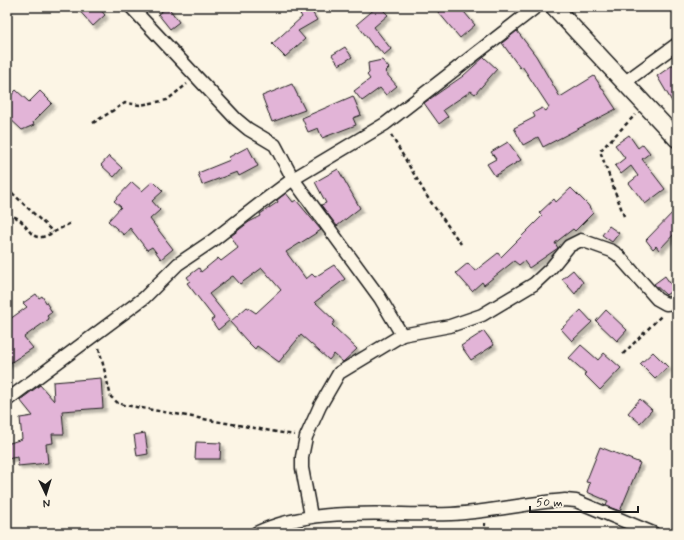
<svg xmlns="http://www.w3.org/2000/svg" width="684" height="540" font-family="Mynerve,sans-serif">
<defs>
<filter id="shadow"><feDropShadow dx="3.5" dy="3.5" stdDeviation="1" flood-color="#0004"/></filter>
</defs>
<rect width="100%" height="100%" fill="#fcf5e5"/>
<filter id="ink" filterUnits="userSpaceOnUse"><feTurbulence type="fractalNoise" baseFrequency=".025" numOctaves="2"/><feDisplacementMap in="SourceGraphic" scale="8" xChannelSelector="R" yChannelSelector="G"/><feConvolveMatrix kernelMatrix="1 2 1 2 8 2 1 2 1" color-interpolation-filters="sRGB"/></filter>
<g filter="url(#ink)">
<g fill="#e2b4d7" stroke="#1c1c1c" filter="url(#shadow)">
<polygon points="76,7 98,7 105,15 93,26"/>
<polygon points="168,7 179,22 170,29 158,14"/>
<polygon points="296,7 309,7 317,20 298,31 305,39 285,57 272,44 302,17"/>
<polygon points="377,7 380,7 388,15 374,27 391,49 384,55 376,46 374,47 357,24"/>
<polygon points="434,7 460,7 475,25 460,38"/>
<polygon points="517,31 536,56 560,97 594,76 616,109 543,147 538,137 523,145 514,128 535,117 533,113 542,108 546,111 549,107 522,66 520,68 502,43"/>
<polygon points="345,47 352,57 339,65 332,55"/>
<polygon points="484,57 497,69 475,94 471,91 443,110 448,117 439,124 424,103 463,76"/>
<polygon points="382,60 389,68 385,72 397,86 386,95 380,88 362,101 354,91 370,79 367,75 369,73 368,63"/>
<polygon points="677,62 677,110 657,76"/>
<polygon points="292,84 305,110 272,122 262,96"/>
<polygon points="16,90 29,102 40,91 52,103 33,122 34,125 22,130 7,116 7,100"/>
<polygon points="353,96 361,115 353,118 356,125 322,138 318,128 308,132 302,118"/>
<polygon points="629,135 638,148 643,144 650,153 642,159 665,189 645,204 629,183 638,176 631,166 621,174 615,166 625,158 615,145"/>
<polygon points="508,142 521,160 495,176 487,164 496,159 491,152"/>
<polygon points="248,147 258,166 239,176 237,172 202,185 198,173 230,160 229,157"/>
<polygon points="109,156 122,168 114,177 101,165"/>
<polygon points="338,169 360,208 337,226 321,205 326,203 315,182"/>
<polygon points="153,181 163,191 152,201 160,210 150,219 173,249 161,259 152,247 147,250 130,228 124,235 108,221 121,207 114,201 132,182 142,191"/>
<polygon points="571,188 588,205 593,213 575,231 573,229 555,243 558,248 529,268 524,261 519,265 514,261 484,285 482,282 472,291 456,273 468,263 475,271 498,253 501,257 542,216 539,213 554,199 556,202"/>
<polygon points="286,193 293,202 296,200 321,230 286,252 306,279 312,274 315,277 334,265 345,279 315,302 335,321 332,325 357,349 343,362 334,354 329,360 301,335 279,362 257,346 255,349 246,340 230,322 247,307 256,313 281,290 262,268 240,284 233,276 231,277 209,294 230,320 218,330 211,320 214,318 187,283 190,281 187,277 199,268 201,272 218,258 221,261 238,248 231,236 249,222 261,216 260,214 278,202 277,200"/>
<polygon points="677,208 677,231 659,250 656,246 653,249 646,240"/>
<polygon points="609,226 619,233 612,242 602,235"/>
<polygon points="573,270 583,282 575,294 562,279"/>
<polygon points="665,276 674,289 666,295 654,284"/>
<polygon points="36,294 39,298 42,296 52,312 47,316 49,319 24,337 33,348 7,365 7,321 27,307 23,303"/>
<polygon points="581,310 592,322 572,341 561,329"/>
<polygon points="606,310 627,330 617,341 596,321"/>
<polygon points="484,331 494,345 471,360 461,346"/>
<polygon points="581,345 598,360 604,353 621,368 600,390 584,374 586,373 569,358"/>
<polygon points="653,352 668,367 655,379 640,364"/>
<polygon points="101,378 103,408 62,411 64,434 52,434 53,443 46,444 48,463 18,466 17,457 7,459 7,444 22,439 20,418 33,416 20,400 40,385 54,401 53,382"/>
<polygon points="640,399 652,410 640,423 628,413"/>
<polygon points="145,433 148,454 137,456 134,435"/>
<polygon points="196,442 221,443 220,459 195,459"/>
<polygon points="600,447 640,463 620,511 606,506 608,501 587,492 590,483 586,482"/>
</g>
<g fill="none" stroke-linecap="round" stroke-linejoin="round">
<defs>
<g id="street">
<polyline points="131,7 236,119 248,129 275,145 293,179 380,298 402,335"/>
<polyline points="625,82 677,44"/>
<polyline points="7,400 144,298 178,264 212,241 261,203 293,179 385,124 536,7"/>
<polyline points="311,516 302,468 302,457 306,437 320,406 339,373 402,335 450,326 482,315 534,284 551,268 569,246 581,240 612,251 618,255 657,299 666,304 677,303"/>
<path d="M256,533C315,505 387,516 451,514C489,512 527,503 565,500L576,501L653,533"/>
</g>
<polyline id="secondary" points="554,7 677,139"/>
</defs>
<use href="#street" stroke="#1c1c1c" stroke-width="15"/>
<use href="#secondary" stroke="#1c1c1c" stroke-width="19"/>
<g stroke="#1c1c1c" stroke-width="2.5" stroke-dasharray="4 3" stroke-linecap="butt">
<polyline points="93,123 125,103 141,105 167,100 187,84"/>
<polyline points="391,135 428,198 461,244"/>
<polyline points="7,188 53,232"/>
<path d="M7,216C26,214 27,240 42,237C51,235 62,227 71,223"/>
<polyline points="624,216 600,151 635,115"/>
<polyline points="99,348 111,397 119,404 294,435"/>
<polyline points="623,354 661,316"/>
<polyline points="484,533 485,523"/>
</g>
<use href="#street" stroke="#fcf5e5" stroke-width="12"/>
<use href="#secondary" stroke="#fcf5e5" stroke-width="16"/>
</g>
</g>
<rect width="684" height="540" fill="none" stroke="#fcf5e5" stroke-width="24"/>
<rect x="12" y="12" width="660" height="516" fill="none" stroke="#1c1c1c" stroke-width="1.5" filter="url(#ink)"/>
<g transform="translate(46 494) rotate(176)" stroke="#fcf5e5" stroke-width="3" paint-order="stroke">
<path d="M0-3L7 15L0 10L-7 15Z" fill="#1c1c1c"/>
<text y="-6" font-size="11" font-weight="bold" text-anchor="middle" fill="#1c1c1c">N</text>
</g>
<path d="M530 506v6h108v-6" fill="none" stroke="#1c1c1c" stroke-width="2"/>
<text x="536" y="506" font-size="12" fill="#1c1c1c" stroke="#fcf5e5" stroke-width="3" paint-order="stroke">50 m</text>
</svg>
